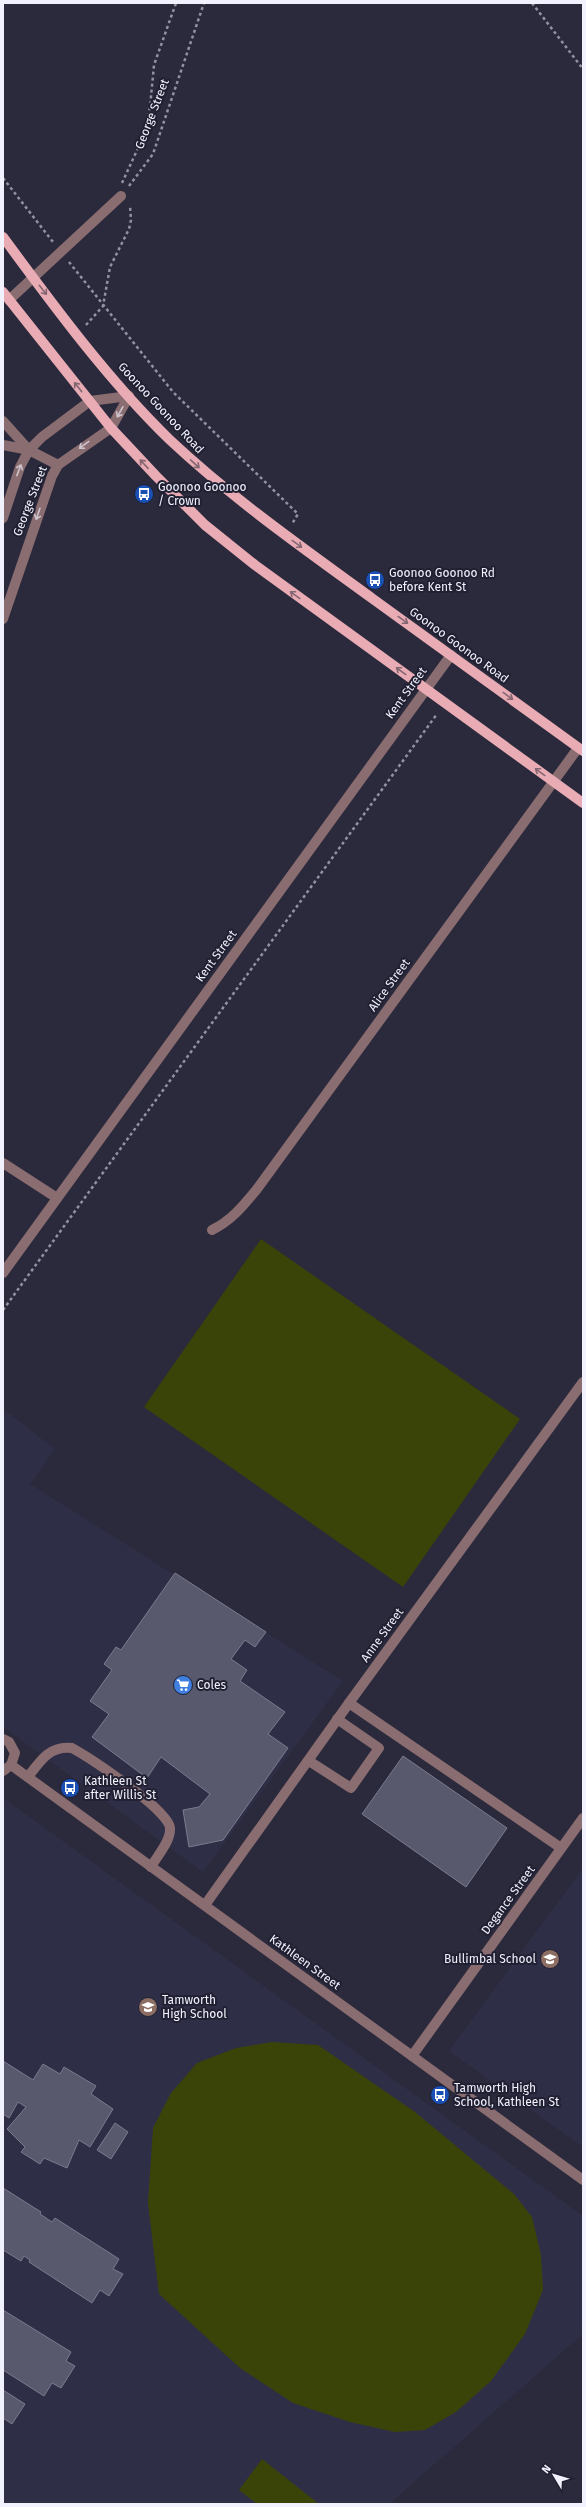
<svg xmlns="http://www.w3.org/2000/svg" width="586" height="2507" font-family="'Fira Sans',sans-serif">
<rect width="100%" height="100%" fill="#2b2a3c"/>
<g fill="#2f2e47">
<polygon points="3,1409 55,1449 30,1484 343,1681 203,1872 3,1727"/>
<polygon points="3,1798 583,2216 583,2334 389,2504 3,2504"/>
<polygon points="583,1868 583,2147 449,2051"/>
</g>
<g fill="#3b4408">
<polygon points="261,1239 520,1419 403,1587 144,1407"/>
<polygon points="272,2042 318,2045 415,2112 514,2194 532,2217 541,2255 543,2290 525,2334 491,2381 456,2412 425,2430 395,2432 350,2422 293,2403 240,2368 159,2294 148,2203 153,2128 171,2093 197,2063 236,2048"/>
<polygon points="262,2459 319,2504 257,2504 239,2490"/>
</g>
<g fill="#59596d" stroke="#7b7b90">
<polygon points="175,1573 266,1632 255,1647 245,1640 231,1659 247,1670 240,1681 285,1712 268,1734 288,1748 223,1840 189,1847 183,1810 199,1807 210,1794 161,1757 147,1778 92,1737 109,1714 90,1701 112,1670 104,1664 116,1647 121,1650"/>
<polygon points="403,1756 507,1828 466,1887 362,1814"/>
<polygon points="3,2061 33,2080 43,2064 60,2074 64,2067 96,2086 91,2094 113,2109 90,2147 79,2140 67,2168 44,2158 40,2164 21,2152 25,2147 7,2129 26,2107 18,2102 9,2118 3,2114"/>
<polygon points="115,2123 128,2132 111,2159 97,2150"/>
<polygon points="3,2188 41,2212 40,2214 52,2222 55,2218 119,2259 113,2269 123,2274 109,2296 100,2290 92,2303 29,2262 30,2260 24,2256 21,2261 3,2250"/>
<polygon points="3,2310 71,2352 66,2361 75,2366 61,2388 52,2383 44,2396 3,2370"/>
<polygon points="3,2390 25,2404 12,2424 3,2418"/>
</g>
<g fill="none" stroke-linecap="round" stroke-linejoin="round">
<g stroke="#9292a1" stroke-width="2.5" stroke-dasharray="3 3" stroke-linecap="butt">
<polyline points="532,3 583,69"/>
<polyline points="3,178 53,242"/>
<polyline points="122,183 144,135 150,107 154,65 176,3"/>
<polyline points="129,186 153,154 204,3"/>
<polyline points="69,262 173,392 298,514 292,524"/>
<polyline points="86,325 103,306 110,267 129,229 131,220 130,206"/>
<polyline points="3,1310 437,714"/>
</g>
<g stroke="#8a6d70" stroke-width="10">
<polyline points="9,300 121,196"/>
<polyline points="3,421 29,450"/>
<polyline points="3,445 29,450 58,465"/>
<polyline points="3,518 20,467 29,450 42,437 90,401 129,396"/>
<polyline points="3,619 52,476 58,465 111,428 129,396"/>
<polyline points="3,1163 57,1198"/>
<path d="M212,1230C232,1220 243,1206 257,1189L578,748"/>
<polyline points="3,1273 451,655"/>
<polyline points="349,1703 561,1848"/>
<polyline points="3,1739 9,1742 15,1753 11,1765 3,1771"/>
<polyline points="309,1761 351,1788 379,1748 337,1719"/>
<polyline points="11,1765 583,2180"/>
<path d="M28,1777C40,1761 50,1745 72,1748C90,1758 169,1810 170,1828C171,1841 157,1856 151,1867"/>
<polyline points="205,1905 349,1703 583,1382"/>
<polyline points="412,2056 583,1818"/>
</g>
<g stroke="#e9acb4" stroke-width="10">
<path d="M3,237C53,305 109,381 170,440C233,499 303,548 373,599C443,649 513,701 583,751"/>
<polyline points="3,292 111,428 156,476 205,525 255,565 583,803"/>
</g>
</g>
<defs><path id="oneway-shaft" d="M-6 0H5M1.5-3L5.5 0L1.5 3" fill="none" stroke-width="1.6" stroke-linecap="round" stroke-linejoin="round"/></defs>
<g stroke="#856673">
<use href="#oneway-shaft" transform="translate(43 290) rotate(52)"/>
<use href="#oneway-shaft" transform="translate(78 387) rotate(-129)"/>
<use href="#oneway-shaft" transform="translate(144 464) rotate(-133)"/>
<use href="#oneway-shaft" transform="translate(195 464) rotate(43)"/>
<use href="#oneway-shaft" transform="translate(297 544) rotate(36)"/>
<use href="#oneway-shaft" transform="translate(295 595) rotate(-144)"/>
<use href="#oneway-shaft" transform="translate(403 620) rotate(36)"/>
<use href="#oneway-shaft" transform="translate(401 671) rotate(-144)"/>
<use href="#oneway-shaft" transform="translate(508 696) rotate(36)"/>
<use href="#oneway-shaft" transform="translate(540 772) rotate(-144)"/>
</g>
<g stroke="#cdc3cc">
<use href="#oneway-shaft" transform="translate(120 412) rotate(119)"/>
<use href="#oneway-shaft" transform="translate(84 445) rotate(144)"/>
<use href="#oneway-shaft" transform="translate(19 470) rotate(-69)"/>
<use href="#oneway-shaft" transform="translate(38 514) rotate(109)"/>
</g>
<defs>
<symbol id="bus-disc" viewBox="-11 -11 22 22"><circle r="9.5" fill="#1a4fb4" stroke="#212032"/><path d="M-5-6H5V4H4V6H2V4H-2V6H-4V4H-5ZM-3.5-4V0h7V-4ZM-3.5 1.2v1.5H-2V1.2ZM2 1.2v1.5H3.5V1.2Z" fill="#fff"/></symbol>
<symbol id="supermarket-disc" viewBox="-11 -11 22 22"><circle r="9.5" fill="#3f7fe0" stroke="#212032"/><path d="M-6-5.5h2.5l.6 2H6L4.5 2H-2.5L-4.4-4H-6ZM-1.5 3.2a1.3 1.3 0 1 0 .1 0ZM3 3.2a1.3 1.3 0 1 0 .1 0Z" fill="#fff"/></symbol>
<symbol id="school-disc" viewBox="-11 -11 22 22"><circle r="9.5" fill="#8d6e63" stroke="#212032"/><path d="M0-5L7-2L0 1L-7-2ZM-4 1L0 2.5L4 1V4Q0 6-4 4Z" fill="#fff"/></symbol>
</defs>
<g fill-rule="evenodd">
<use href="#bus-disc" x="133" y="483" width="22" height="22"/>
<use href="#bus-disc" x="364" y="569" width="22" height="22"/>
<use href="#supermarket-disc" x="172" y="1674" width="22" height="22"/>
<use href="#bus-disc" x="59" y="1777" width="22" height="22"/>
<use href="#school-disc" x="539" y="1948" width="22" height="22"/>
<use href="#school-disc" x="137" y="1996" width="22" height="22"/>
<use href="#bus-disc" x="429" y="2084" width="22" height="22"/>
</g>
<g text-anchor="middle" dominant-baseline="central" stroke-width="4" stroke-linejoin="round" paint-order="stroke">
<g font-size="12" fill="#f1f2fe" stroke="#212032">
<text transform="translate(152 114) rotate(-69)">George Street</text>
<text transform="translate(161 408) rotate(47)">Goonoo Goonoo Road</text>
<text transform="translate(30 501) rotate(-69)">George Street</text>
<text transform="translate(459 645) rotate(36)">Goonoo Goonoo Road</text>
<text transform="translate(406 693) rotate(-54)">Kent Street</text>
<text transform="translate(216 956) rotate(-54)">Kent Street</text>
<text transform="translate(389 985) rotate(-54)">Alice Street</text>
<text transform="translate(382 1635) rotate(-54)">Anne Street</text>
<text transform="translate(508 1900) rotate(-54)">Degance Street</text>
<text transform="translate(305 1962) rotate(36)">Kathleen Street</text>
</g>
<g font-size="12" fill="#f1f2fe" stroke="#212032" text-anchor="start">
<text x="158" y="487">Goonoo Goonoo<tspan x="158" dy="14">/ Crown</tspan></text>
<text x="389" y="573">Goonoo Goonoo Rd<tspan x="389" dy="14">before Kent St</tspan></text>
<text x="197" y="1685">Coles</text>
<text x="84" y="1781">Kathleen St<tspan x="84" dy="14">after Willis St</tspan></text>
<text x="536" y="1959" text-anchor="end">Bullimbal School</text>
<text x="162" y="2000">Tamworth<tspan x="162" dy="14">High School</tspan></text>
<text x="454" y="2088">Tamworth High<tspan x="454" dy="14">School, Kathleen St</tspan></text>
</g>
</g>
<rect width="586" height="2507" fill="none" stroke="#f1f2fe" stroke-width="8"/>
<g transform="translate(554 2475) rotate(308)" stroke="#212032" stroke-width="3" paint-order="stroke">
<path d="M0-3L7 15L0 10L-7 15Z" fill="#f1f2fe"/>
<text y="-6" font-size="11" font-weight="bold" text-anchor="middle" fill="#f1f2fe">N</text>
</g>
</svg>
